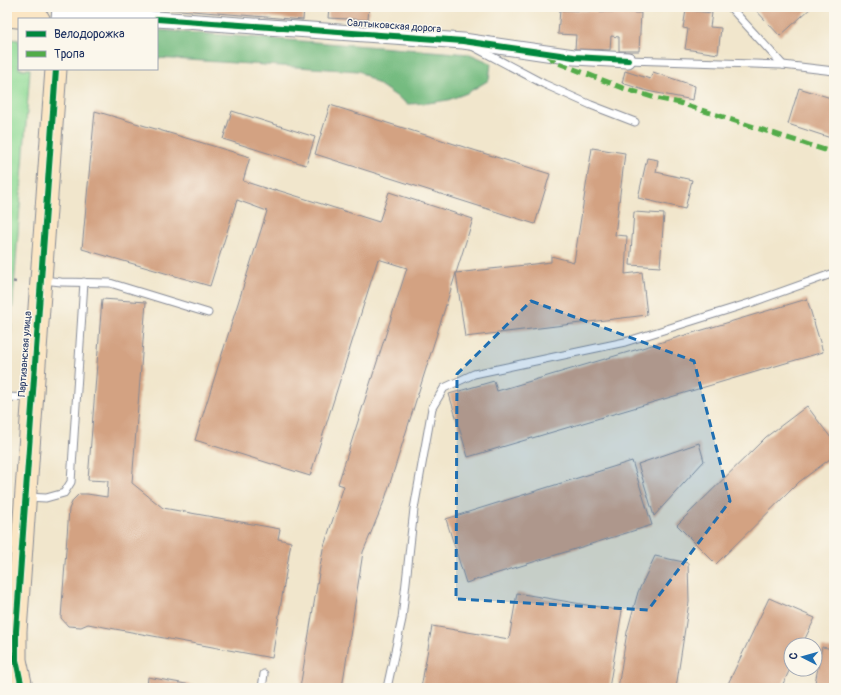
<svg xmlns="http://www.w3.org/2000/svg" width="841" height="695" font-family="Pangolin,sans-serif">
<rect width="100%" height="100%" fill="#fbf7ec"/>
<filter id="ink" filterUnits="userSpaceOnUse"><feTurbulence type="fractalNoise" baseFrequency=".025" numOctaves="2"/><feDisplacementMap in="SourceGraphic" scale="8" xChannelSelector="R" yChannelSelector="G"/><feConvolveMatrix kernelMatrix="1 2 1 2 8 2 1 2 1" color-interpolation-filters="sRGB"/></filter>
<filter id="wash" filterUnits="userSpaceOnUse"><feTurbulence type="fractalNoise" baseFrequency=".012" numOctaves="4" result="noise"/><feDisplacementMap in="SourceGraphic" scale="16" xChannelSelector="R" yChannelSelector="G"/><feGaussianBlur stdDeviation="0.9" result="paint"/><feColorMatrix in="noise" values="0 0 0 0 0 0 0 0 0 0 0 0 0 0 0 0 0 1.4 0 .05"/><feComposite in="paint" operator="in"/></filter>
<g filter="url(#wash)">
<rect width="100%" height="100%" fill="#f1e6cc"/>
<polygon fill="#91db97" stroke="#56857a" points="7,39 19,40 19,69 30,69 7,384"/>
<polygon fill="#74bb80" stroke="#48756f" points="157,30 470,54 491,63 489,80 467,93 448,100 428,103 408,104 359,71 157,58"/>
<g id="blocks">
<g fill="#d3a282">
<polygon points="155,7 304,7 303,20 155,8"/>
<polygon points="329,7 369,7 368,20 328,18"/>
<polygon points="753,7 812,7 780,36"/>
<polygon points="560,10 641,13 639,51 619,51 619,37 611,36 610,50 575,49 576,35 558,34"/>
<polygon points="686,10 712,13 710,27 721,28 718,54 685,49 688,29 683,28"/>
<polygon points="625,71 650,79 653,72 695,86 693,100 647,91 622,83"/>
<polygon points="799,88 834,99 834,139 788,124"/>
<polygon points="330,105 550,174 535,224 315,154"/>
<polygon points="95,111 250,157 243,181 274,191 274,189 379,222 389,192 473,219 385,499 363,552 342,688 300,688 323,549 344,486 338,484 407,268 378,259 310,476 195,440 267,211 237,200 210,286 82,249"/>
<polygon points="232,111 315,137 306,165 223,139"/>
<polygon points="592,148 625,153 615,235 627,236 625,274 642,272 647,315 465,337 456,273 551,262 551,256 574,262"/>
<polygon points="647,158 658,160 656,172 692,180 685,209 638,198"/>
<polygon points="634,212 664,214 660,267 630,265"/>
<polygon points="102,299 146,302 132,483 163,508 280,529 278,539 291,542 272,658 88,624 81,627 68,626 61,618 69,509 73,500 79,494 87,494 107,497 108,481 88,480"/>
<polygon points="807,299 823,352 468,457 449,394 494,381 497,391"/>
<polygon points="807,406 834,442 834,456 799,482 716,564 677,525 766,437"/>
<polygon points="699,443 704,461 654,516 638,464"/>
<polygon points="632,461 652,525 466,583 446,519"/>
<polygon points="655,556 688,563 689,602 676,688 618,688 627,632 638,592"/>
<polygon points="517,593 622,611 609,688 421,688 432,626 509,639"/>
<polygon points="769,598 815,618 802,645 791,645 791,667 781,688 726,688"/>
<polygon points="822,647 834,649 834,688 814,688"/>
<polygon points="148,677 202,687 202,688 147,688"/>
</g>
</g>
</g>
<g filter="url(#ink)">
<use href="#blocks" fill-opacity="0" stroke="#868a95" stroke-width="1"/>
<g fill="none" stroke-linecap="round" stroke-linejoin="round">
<defs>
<g id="lane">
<polyline points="730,7 783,65"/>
<polyline points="474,47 544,84 591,105 635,122"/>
<polyline points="628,60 783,65 834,71"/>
<polyline points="43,280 61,282 110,283 208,313"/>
<polyline points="7,397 31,398"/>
<polyline points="27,497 46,498 64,493 71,482 84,282"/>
<polyline points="262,688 264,674"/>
<polyline points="387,688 402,619 414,509 432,408 444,388 474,374 625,342 753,302 834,273"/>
</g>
<g id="street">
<polyline points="59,19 60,7"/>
<polyline points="70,19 99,15 154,19"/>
<polyline points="157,19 463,41 574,57 628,60"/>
</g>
<g id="secondary">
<polyline points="7,16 39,19"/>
<polyline points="22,688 16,660 16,631 56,69"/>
</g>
</defs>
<use href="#lane" stroke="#868a95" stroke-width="9"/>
<use href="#street" stroke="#868a95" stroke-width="17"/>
<use href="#secondary" stroke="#868a95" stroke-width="23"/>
<polyline stroke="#868a95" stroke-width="2.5" stroke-dasharray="3 3" stroke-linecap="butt" points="7,281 17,282"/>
<use href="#lane" stroke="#fff" stroke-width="7"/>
<use href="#street" stroke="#fff" stroke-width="15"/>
<use href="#secondary" stroke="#fbe6c4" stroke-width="21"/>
<polyline stroke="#52ab49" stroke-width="5" stroke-dasharray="10 5" stroke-linecap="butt" points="547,55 556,62 623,88 655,98 680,103 834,153"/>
<defs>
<g id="cycleway">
<polyline points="157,19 463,41 574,57 628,60"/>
<polyline points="22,688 16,660 16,631 56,69"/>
</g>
</defs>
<use href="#cycleway" stroke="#fbf7ec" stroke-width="8"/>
<use href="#cycleway" stroke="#00873e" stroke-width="6"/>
</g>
</g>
<path fill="#1f6fb2" fill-opacity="0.2" stroke="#1f6fb2" stroke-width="3" stroke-dasharray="8 5" stroke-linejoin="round" d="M531,301L694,361L730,501L648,610L456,599L457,374Z"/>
<g text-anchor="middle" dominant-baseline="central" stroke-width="3" stroke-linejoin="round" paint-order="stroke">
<g font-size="10" fill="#1b2f5e" stroke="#fbf7ec">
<text transform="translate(394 26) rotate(4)">Салтыковская дорога</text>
<text transform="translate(25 354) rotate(-86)">Партизанская улица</text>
</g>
</g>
<rect width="841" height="695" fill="none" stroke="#fbf7ec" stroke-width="24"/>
<rect x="18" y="18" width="140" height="52" fill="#fbf7ec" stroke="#a1a7b3"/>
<rect x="26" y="31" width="20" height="6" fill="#00873e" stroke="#a1a7b3"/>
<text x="54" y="38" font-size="12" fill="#1b2f5e">Велодорожка</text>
<rect x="26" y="51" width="20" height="6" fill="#52ab49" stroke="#a1a7b3"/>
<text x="54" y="58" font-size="12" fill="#1b2f5e">Тропа</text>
<g transform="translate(803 657) rotate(276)"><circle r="19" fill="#fbf7ec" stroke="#a1a7b3"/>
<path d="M0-3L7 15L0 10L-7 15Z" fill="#1f6fb2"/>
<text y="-6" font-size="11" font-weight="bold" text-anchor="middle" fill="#1b2f5e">С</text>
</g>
</svg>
